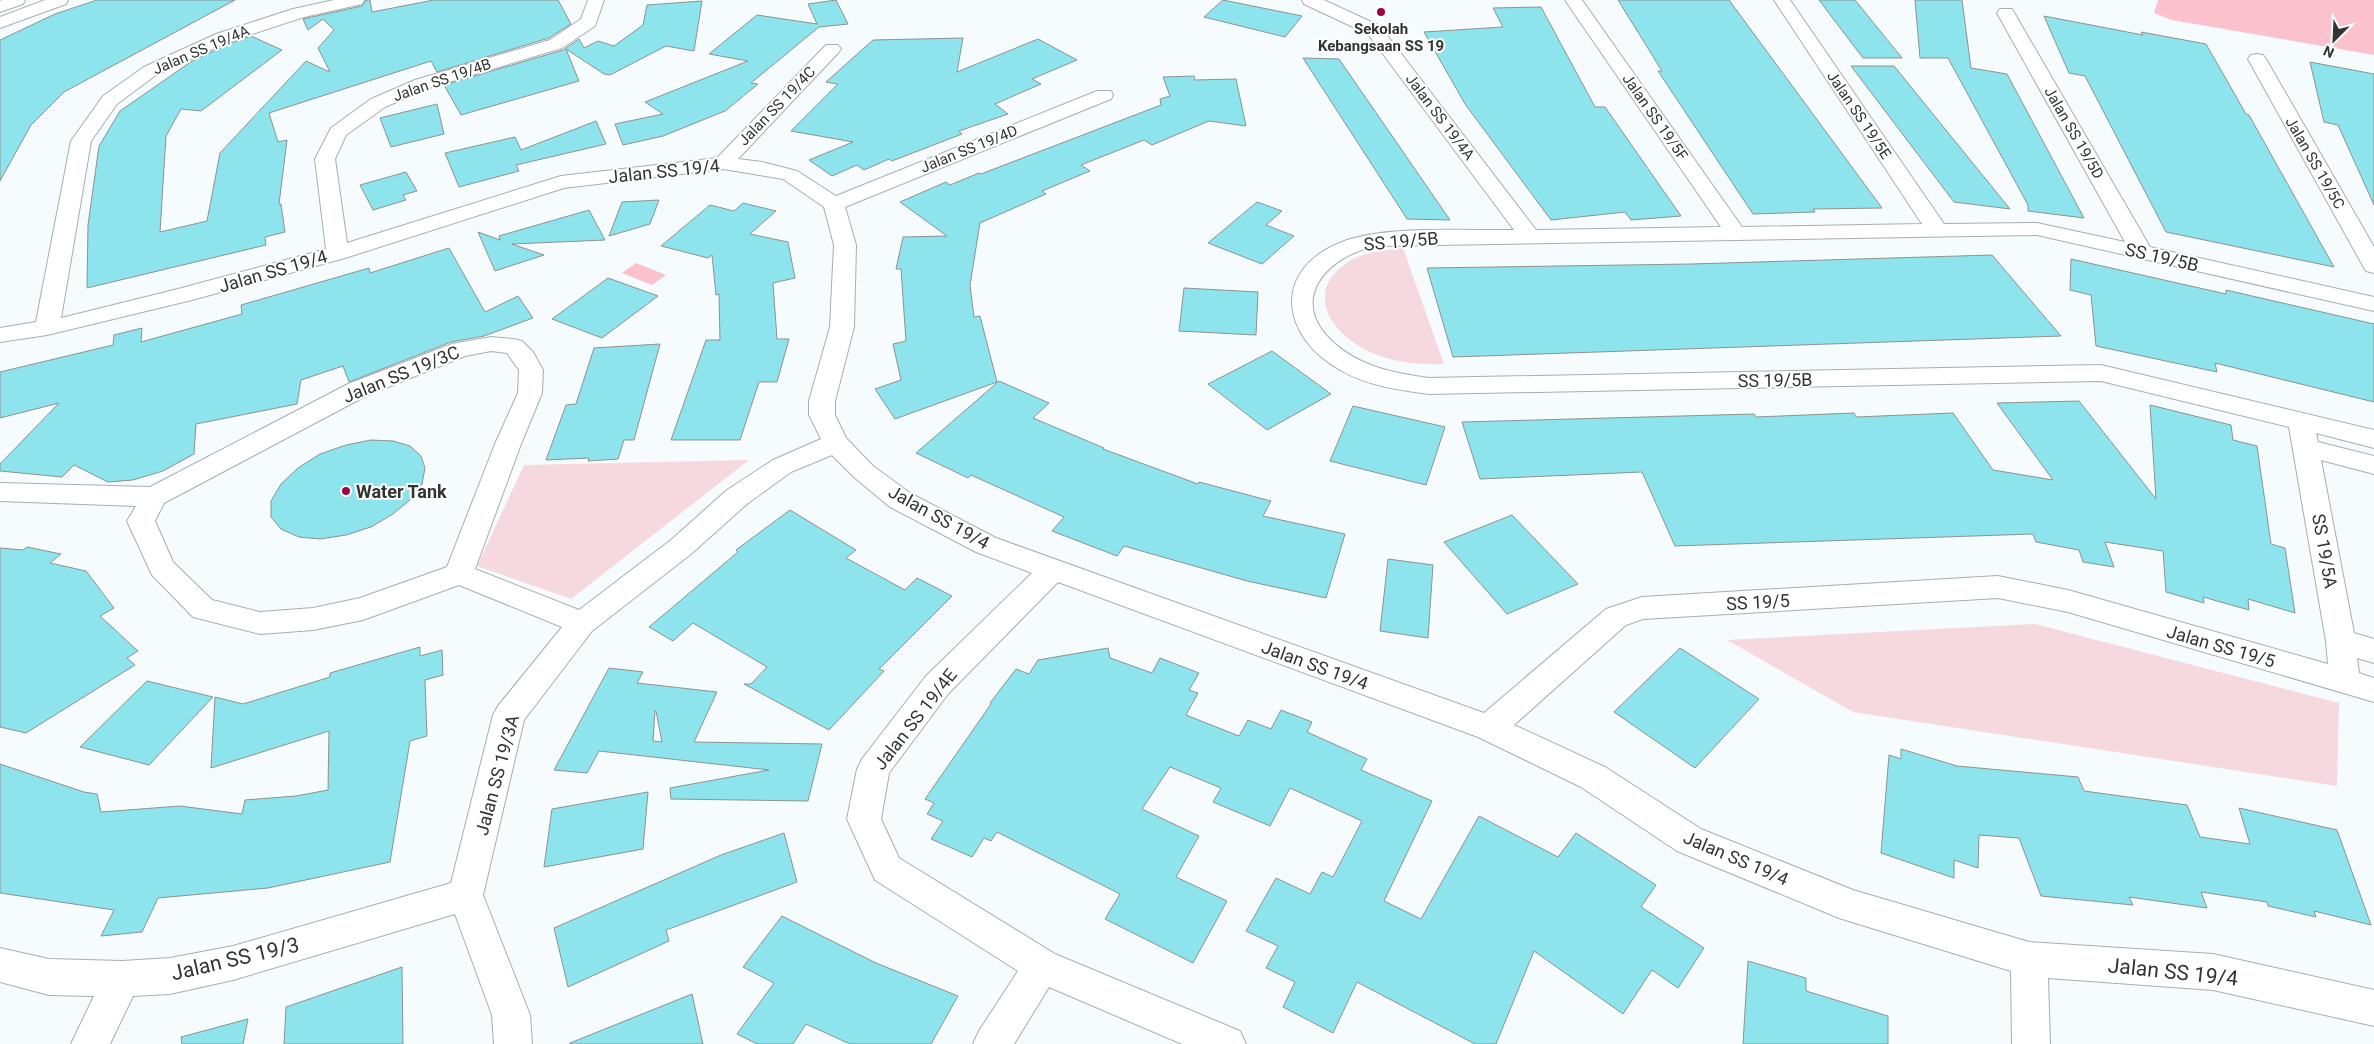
<svg xmlns="http://www.w3.org/2000/svg" width="2374" height="1044" font-family="Roboto,sans-serif">
<rect width="100%" height="100%" fill="#f6fcfd"/>
<g fill="#f6d9de">
<path d="M1403,248L1444,364C1416,365 1384,362 1359,346C1325,325 1308,288 1348,262C1364,252 1385,250 1403,248Z"/>
<polygon points="749,460 571,599 477,566 524,465"/>
<polygon points="2035,624 2339,703 2337,786 1853,712 1727,640"/>
</g>
<g fill="#fbc1cc">
<polygon points="2158,0 2374,0 2374,55 2172,20 2154,13"/>
<polygon points="636,263 666,275 652,285 622,273"/>
</g>
<g fill="#8de4ec" stroke="#8d9293" fill-rule="evenodd">
<polygon points="97,0 235,0 64,92 31,125 0,181 0,40 55,14"/>
<polygon points="366,0 370,0 372,12 434,0 558,0 571,24 549,38 437,72 431,61 269,113 278,142 287,140 279,204 281,204 285,232 265,237 266,245 87,288 88,225 99,146 120,111 192,61 229,44 251,36 282,50 201,111 181,109 166,136 160,232 207,221 220,153 306,61 330,72 318,48 334,30 323,19 308,30 303,19 362,6"/>
<polygon points="836,0 848,24 819,27 751,83 758,84 725,111 663,136 623,145 615,124 663,114 645,102 748,61 709,54 757,15 817,24 808,4"/>
<polygon points="1223,0 1302,16 1285,37 1204,17"/>
<polygon points="1618,0 1729,0 1882,208 1813,209 1815,212 1753,214 1658,71 1662,71"/>
<polygon points="1819,0 1855,0 1902,58 1863,58"/>
<polygon points="1915,0 1962,0 1971,68 2007,74 2084,218 2028,211 2028,205 1948,58 1920,58"/>
<polygon points="702,1 694,51 666,46 610,75 604,74 566,49 579,81 461,115 444,85 563,50 579,39 584,48 598,41 614,46 643,25 647,5"/>
<polygon points="1541,7 1595,107 1605,107 1681,216 1631,220 1625,212 1551,220 1465,104 1424,32 1503,27 1493,8"/>
<polygon points="2044,16 2143,35 2141,32 2206,44 2246,114 2249,115 2334,267 2166,232 2085,76 2069,73"/>
<polygon points="963,38 957,72 1038,39 1077,60 1032,79 1041,84 995,104 1008,114 959,131 962,134 892,161 889,159 864,170 857,165 832,176 809,160 853,142 791,131 838,84 826,82 873,40"/>
<polygon points="1303,58 1339,59 1450,220 1407,219"/>
<polygon points="2310,62 2374,74 2374,205 2338,125 2324,122"/>
<polygon points="1851,66 1894,66 2010,209 1954,202"/>
<polygon points="1194,76 1195,80 1236,79 1246,126 1209,121 1152,145 1144,140 1081,165 1090,171 1042,191 1046,194 980,223 970,285 974,317 980,316 997,382 895,419 875,389 901,380 893,344 906,341 901,269 896,269 903,237 947,236 900,202 946,182 950,185 979,173 981,174 1161,105 1160,99 1170,96 1163,77"/>
<polygon points="437,104 444,134 391,147 380,118"/>
<polygon points="596,121 606,144 516,165 519,171 459,187 445,153 515,137 521,150"/>
<polygon points="406,172 417,191 403,195 406,200 373,210 360,185"/>
<polygon points="659,200 650,224 609,236 622,202"/>
<polygon points="1257,202 1282,211 1266,225 1294,236 1262,264 1208,243"/>
<polygon points="743,203 776,211 750,234 788,242 795,278 773,283 777,339 789,339 777,382 759,382 740,440 671,440 706,340 720,340 719,294 716,295 712,255 708,258 661,246 710,205 734,211"/>
<polygon points="589,210 605,240 512,244 544,255 495,271 478,232 500,240 499,236"/>
<polygon points="449,248 485,312 518,296 533,318 484,336 451,342 349,382 343,366 301,380 297,404 196,424 194,454 163,471 133,480 108,482 74,465 62,477 0,471 0,464 59,403 0,418 0,372 113,345 114,335 142,328 141,342 242,314 241,305 369,268 370,273"/>
<polygon points="1992,255 2061,336 1453,357 1427,268 1691,264"/>
<polygon points="2071,259 2226,294 2226,290 2374,324 2374,402 2215,363 2217,372 2096,346 2091,295 2070,290"/>
<polygon points="608,278 658,296 602,338 552,319"/>
<polygon points="1184,288 1258,292 1256,335 1179,331"/>
<polygon points="660,344 634,440 624,440 618,459 588,461 589,458 546,460 566,405 576,404 594,348"/>
<polygon points="1272,351 1331,394 1267,430 1208,384"/>
<polygon points="999,381 1049,403 1033,418 1104,448 1103,449 1198,484 1199,482 1271,501 1263,516 1345,534 1326,598 1247,581 1124,546 1117,556 1052,531 1064,517 971,475 968,478 916,453"/>
<polygon points="2079,401 2156,499 2150,405 2231,425 2233,440 2257,446 2271,544 2285,548 2295,613 2248,599 2249,610 2203,597 2204,603 2166,592 2163,551 2105,542 2114,567 2083,562 2079,550 2036,542 2033,534 1675,546 1642,472 1480,479 1462,422 1754,414 1756,417 1854,413 1856,417 1953,413 1993,470 2053,480 1997,403"/>
<polygon points="1353,406 1445,427 1426,485 1330,461"/>
<polygon points="371,440 393,441 410,446 421,456 425,468 422,484 411,499 393,514 371,527 346,535 320,539 299,537 281,529 271,517 271,501 281,484 298,468 320,454 346,445"/>
<polygon points="790,510 856,550 846,558 905,590 917,578 952,596 879,669 884,671 829,730 744,684 751,684 767,667 693,623 673,641 649,627 738,552 736,550"/>
<polygon points="1512,515 1578,584 1507,614 1444,542"/>
<polygon points="27,547 61,554 50,563 86,571 114,608 100,616 138,651 127,658 135,665 26,733 0,727 0,548 23,550"/>
<polygon points="1388,559 1433,565 1428,638 1380,631"/>
<polygon points="420,647 420,656 442,650 443,675 425,680 427,736 410,741 390,862 268,888 158,898 142,932 101,936 114,910 0,893 0,764 84,792 97,794 101,812 180,806 242,814 245,800 296,796 328,790 329,731 211,768 215,697 243,704 330,677 330,673"/>
<polygon points="1108,648 1110,658 1152,673 1160,658 1199,673 1189,690 1198,693 1186,715 1239,736 1248,720 1271,729 1281,710 1312,722 1307,732 1367,759 1361,770 1432,801 1384,901 1421,919 1479,816 1558,857 1576,833 1656,885 1641,907 1704,948 1678,988 1652,970 1623,1014 1534,951 1496,1044 1475,1044 1357,982 1333,1033 1283,1007 1295,982 1266,968 1278,946 1246,931 1276,878 1310,894 1322,872 1333,877 1362,821 1290,788 1270,826 1213,802 1221,788 1170,767 1142,809 1199,836 1176,877 1227,901 1193,963 1105,919 1120,894 997,832 991,841 984,838 972,857 931,839 943,821 927,814 934,803 925,799 991,704 990,703 1016,669 1029,674 1038,660"/>
<polygon points="1680,648 1759,699 1695,768 1614,712"/>
<path d="M609,668L643,672L637,683L717,692L694,742L822,744L808,801L671,799L670,788L769,770L599,751L587,773L554,770ZM655,711H656L662,742L653,741Z"/>
<polygon points="147,681 213,697 149,765 80,747"/>
<polygon points="1901,749 1957,766 2078,777 2084,791 2187,805 2200,837 2250,844 2239,808 2337,830 2371,925 2314,911 2316,917 2268,906 2267,902 2201,892 2207,908 2129,897 2133,905 2041,896 2019,838 1979,835 1978,868 1954,860 1954,878 1881,853 1889,755 1901,759"/>
<polygon points="648,792 643,849 544,867 552,809"/>
<polygon points="784,833 797,882 666,930 669,941 568,987 554,928 721,855"/>
<polygon points="782,916 876,963 958,996 931,1044 850,1044 806,1024 793,1044 757,1044 737,1034 774,983 743,967"/>
<polygon points="1748,961 1806,978 1806,991 1888,1016 1888,1044 1743,1044"/>
<polygon points="402,967 403,1044 284,1044 286,1007"/>
<polygon points="692,994 703,1044 570,1044 570,1043"/>
<polygon points="248,1019 243,1044 182,1044 181,1037"/>
</g>
<g fill="none" stroke-linecap="round" stroke-linejoin="round">
<defs>
<g id="minor">
<polygon points="45,0 68,0 66,4 0,28 0,17"/>
<path d="M334,0H364L362,4L304,17L228,42L156,75L117,104L91,141L61,318L178,289L326,249L315,159L331,128L371,99L415,80L550,40L581,19L588,0H604L595,26L562,48L429,88L385,107L346,135L335,159L347,243L561,176L717,158L826,45H838L841,49L838,53L738,159L762,162L797,171L836,196L1097,91H1111L1113,95L1111,99L845,207L856,245L854,327L835,401V415L846,438L873,466L910,493L996,538L1484,713L1606,609L1642,597L1998,576L2068,590L2328,664L2326,641L2289,427L2101,381L1429,394C1400,390 1368,386 1342,371C1281,338 1270,270 1342,242C1385,225 1466,231 1514,230L1368,34L1304,4L1302,0H1324L1380,26L1536,230L1721,227L1565,0H1582L1742,227L1922,224L1774,0H1790L1944,224L2037,223L2125,242L1997,13L2000,9H2012L2150,247L2374,297V311L2037,235L1379,246C1329,253 1285,300 1334,343C1361,367 1394,373 1429,378L2101,365L2374,430V448L2316,433L2318,442L2374,456V474L2321,460L2354,633L2374,639V663L2357,658L2359,673L2374,678V702L2068,612L1998,598L1643,619L1626,625L1514,725L1605,767L1701,829L1853,890L2029,942L2213,954L2374,990V1026L2213,990L2048,978L2050,1044H2012L2011,971L1839,918L1677,851L1581,787L1478,737L1058,582L948,694L889,773L881,819L899,858L1055,954L1240,1031L1246,1044H1182L1049,987L1014,1044H973L979,1031L1018,971L875,880L847,819L857,769L862,759L926,676L1032,573L976,552L890,507L855,478L832,455L791,472L747,504L691,554L592,631L524,720L483,895L530,1015L532,1044H494L492,1015L455,914L233,980L170,994L133,996L110,1044H71L94,996L49,995L0,982V948L49,959L122,961L170,958L233,946L451,883L493,715L498,706L562,627L459,585L363,620L313,630L260,634L193,617L152,575L127,521L136,506L0,501V483L150,487L348,384L452,344L491,337L514,339L522,341L533,352L543,370L542,393L521,444L475,569L579,610L671,540L727,490L773,460L821,439L809,415V401L830,327L834,245L824,207L783,179L723,169L564,188L345,258L192,300L47,335L0,342V328L36,322L71,141L103,96L144,67L216,34L293,9ZM491,351L507,353L519,370L518,393L495,444L447,567L360,598L313,608L260,612L212,600L173,562L155,521L164,503L366,396L465,356Z"/>
<polygon points="2257,54 2263,55 2266,59 2374,247 2374,273 2366,271 2363,266 2248,59 2251,55"/>
</g>
<polygon id="major" points="2,0 25,0 23,4 0,12 0,1"/>
</defs>
<use href="#minor" stroke="#a8aeaf" stroke-width="2"/>
<use href="#major" stroke="#a8aeaf" stroke-width="2"/>
<use href="#minor" fill="#fff" fill-rule="evenodd"/>
<use href="#major" fill="#fff" fill-rule="evenodd"/>
</g>
<g fill="#9f0245" stroke="#fff" stroke-width="2">
<circle cx="1381" cy="12" r="5"/>
<circle cx="346" cy="491" r="5"/>
</g>
<g text-anchor="middle" dominant-baseline="central" stroke-width="4" stroke-linejoin="round" paint-order="stroke">
<g font-size="15" font-weight="bold" fill="#323434" stroke="#fff">
<text x="1381" y="29">Sekolah<tspan x="1381" dy="17">Kebangsaan SS 19</tspan></text>
</g>
<g font-size="15" fill="#323434" stroke="#fff">
<text transform="translate(201 50) rotate(-23)">Jalan SS 19/4A</text>
<text transform="translate(442 80) rotate(-19)">Jalan SS 19/4B</text>
<text transform="translate(777 106) rotate(-46)">Jalan SS 19/4C</text>
<text transform="translate(1859 115) rotate(56)">Jalan SS 19/5E</text>
<text transform="translate(1440 117) rotate(53)">Jalan SS 19/4A</text>
<text transform="translate(1655 117) rotate(55)">Jalan SS 19/5F</text>
<text transform="translate(2074 133) rotate(60)">Jalan SS 19/5D</text>
<text transform="translate(969 149) rotate(-22)">Jalan SS 19/4D</text>
<text transform="translate(2315 163) rotate(60)">Jalan SS 19/5C</text>
</g>
<g font-size="18" fill="#323434" stroke="#fff">
<text transform="translate(664 171) rotate(-6)">Jalan SS 19/4</text>
<text transform="translate(1401 241) rotate(-5)">SS 19/5B</text>
<text transform="translate(2162 257) rotate(13)">SS 19/5B</text>
<text transform="translate(273 271) rotate(-16)">Jalan SS 19/4</text>
<text transform="translate(401 374) rotate(-22)">Jalan SS 19/3C</text>
<text transform="translate(1775 380) rotate(-1)">SS 19/5B</text>
<text transform="translate(939 517) rotate(29)">Jalan SS 19/4</text>
<text transform="translate(2325 551) rotate(80)">SS 19/5A</text>
<text transform="translate(1758 602) rotate(-3)">SS 19/5</text>
<text transform="translate(2221 646) rotate(16)">Jalan SS 19/5</text>
<text transform="translate(1315 665) rotate(20)">Jalan SS 19/4</text>
<text transform="translate(915 719) rotate(-52)">Jalan SS 19/4E</text>
<text transform="translate(497 775) rotate(-75)">Jalan SS 19/3A</text>
<text transform="translate(1736 858) rotate(23)">Jalan SS 19/4</text>
</g>
<g font-size="18" font-weight="bold" fill="#323434" stroke="#fff" text-anchor="start">
<text x="356" y="491">Water Tank</text>
</g>
<g font-size="21" fill="#323434" stroke="#fff">
<text transform="translate(235 959) rotate(-13)">Jalan SS 19/3</text>
<text transform="translate(2173 972) rotate(6)">Jalan SS 19/4</text>
</g>
</g>
<g transform="translate(2334 40) rotate(204)" stroke="#ffffff" stroke-width="4" paint-order="stroke">
<path d="M0-4L9 19L0 12L-9 19Z" fill="#323434"/>
<text y="-8" font-size="14" font-weight="bold" text-anchor="middle" fill="#323434">N</text>
</g>
</svg>
